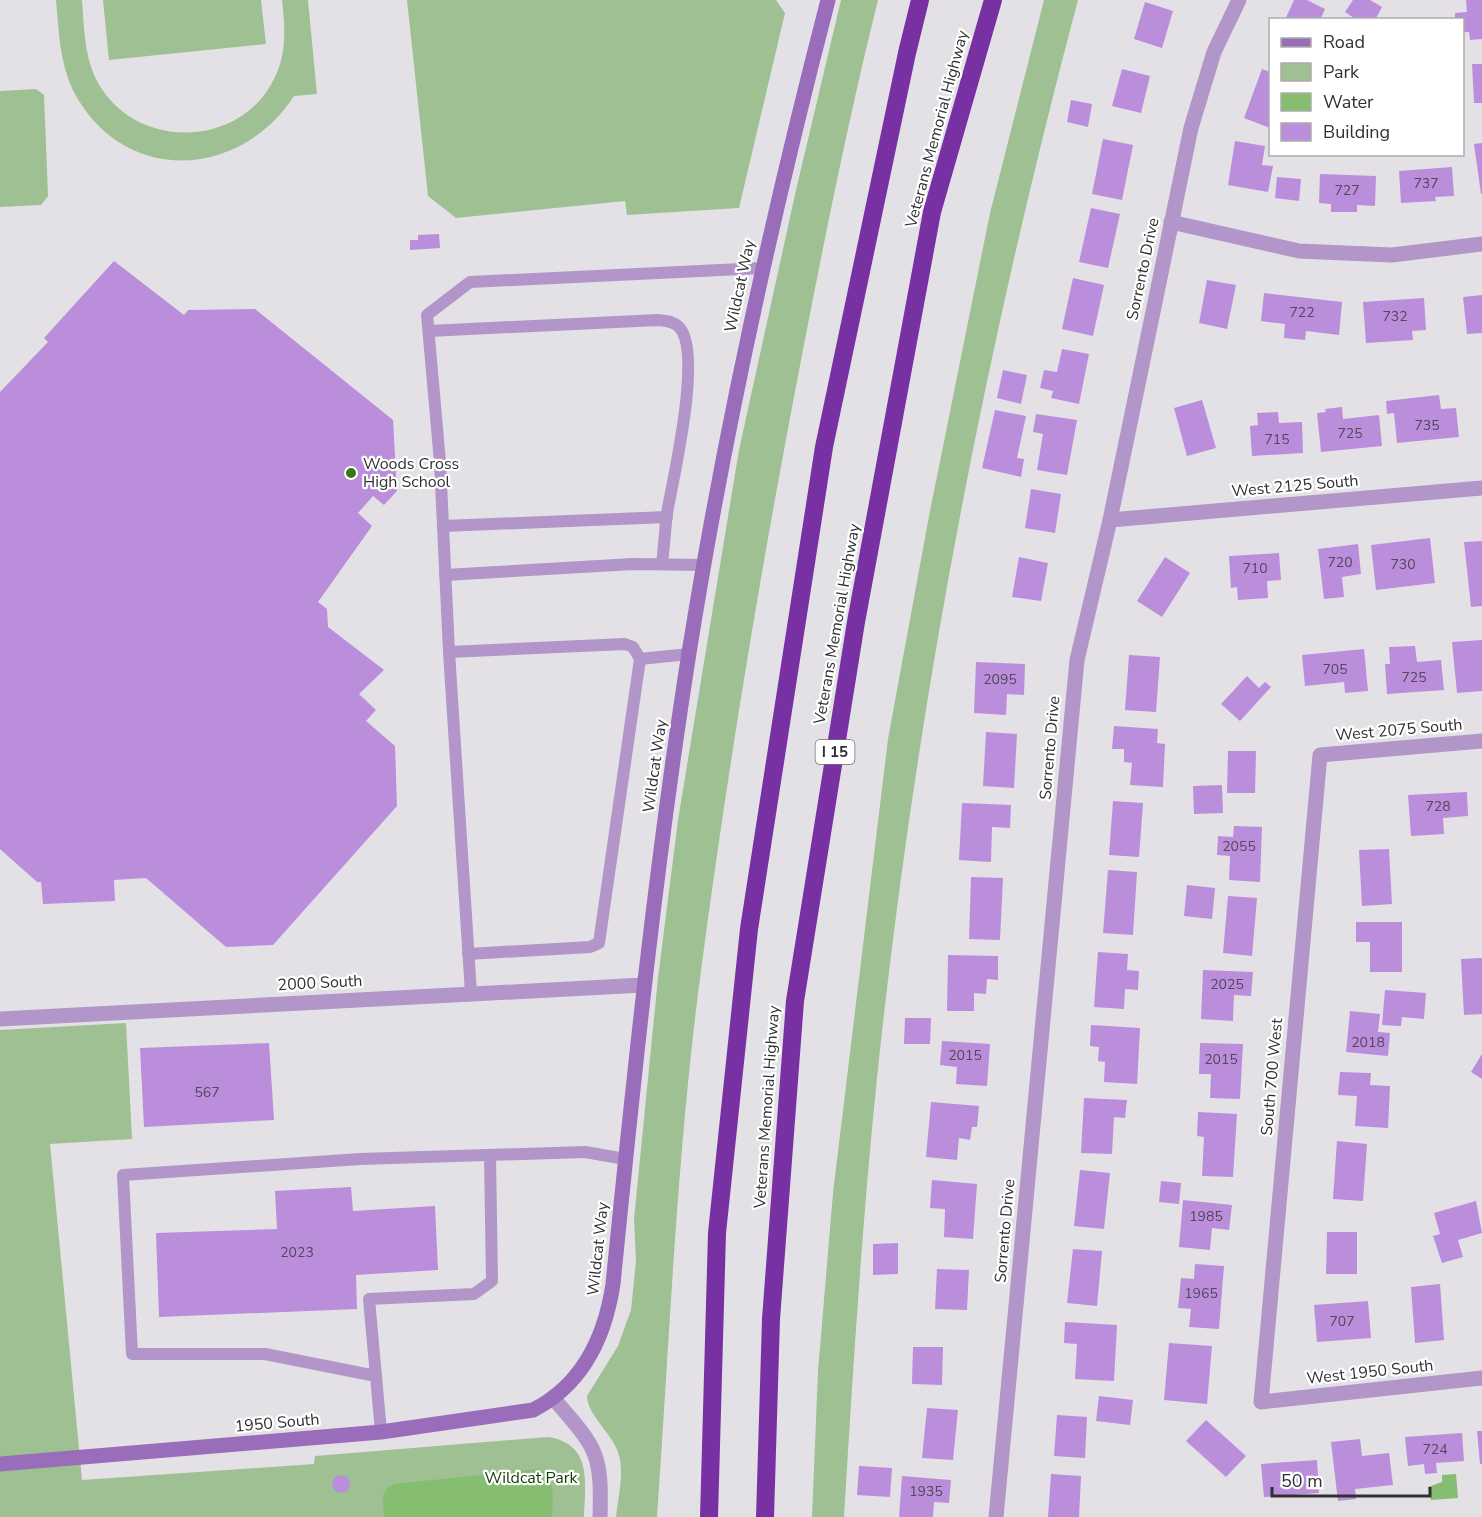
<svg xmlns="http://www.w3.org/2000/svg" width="1482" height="1517" font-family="'Nunito Sans',sans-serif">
<rect width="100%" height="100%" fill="#e4e1e6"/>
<g fill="#9fc093">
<path d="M56,0H82C84,25 84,53 95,77C130,151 241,151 275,77C287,52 285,26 282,0H308L317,94L294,96C242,176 132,186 79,101C60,71 59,34 56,0Z"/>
<polygon points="103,0 261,0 266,44 109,60"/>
<polygon points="407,0 776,0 785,13 739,208 627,215 625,201 456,218 428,196"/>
<path d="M841,0H878C849,117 825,236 802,355C763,556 729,760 702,963C677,1147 670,1333 657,1517H616C618,1497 625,1472 618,1452C611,1432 588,1416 587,1396L618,1346L631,1310L636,1261L634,1219L658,978L678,820L739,450L796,190Z"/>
<path d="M1044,0H1078C984,353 915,714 877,1078C862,1224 853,1370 844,1517H812L818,1371L833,1193L888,739L929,516L990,213Z"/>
<polygon points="36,89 44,95 48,196 41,205 0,207 0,91"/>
<path d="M126,1023L132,1139L50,1144L82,1480L314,1464L315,1456L548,1437C593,1444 585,1483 584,1517H0V1030Z"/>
</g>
<g fill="#85bd71">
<path d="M539,1469C557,1478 552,1500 552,1517H384C383,1502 379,1491 394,1484Z"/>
<polygon points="1456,1474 1458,1498 1431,1500 1428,1487 1442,1482 1442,1475"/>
</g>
<g fill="#ba8edb">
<polygon points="1294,0 1307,0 1325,9 1320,20 1285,20"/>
<polygon points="1353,0 1370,0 1382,7 1375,20 1357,20 1345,12"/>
<polygon points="1466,0 1482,0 1482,39 1470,40 1469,32 1462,32 1462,20 1455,20 1455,13 1467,12"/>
<polygon points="1145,2 1173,11 1162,48 1134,39"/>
<polygon points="1472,64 1482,64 1482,103 1474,103"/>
<polygon points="1122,69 1150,76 1141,113 1112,106"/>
<polygon points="1262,69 1270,72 1270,128 1244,118"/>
<polygon points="1071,100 1092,104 1088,127 1067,122"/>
<polygon points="1103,139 1133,145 1122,200 1092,194"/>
<polygon points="1235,141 1265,146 1262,165 1273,166 1268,192 1228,185"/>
<polygon points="1482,143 1482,194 1481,194 1474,144"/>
<polygon points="1452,167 1454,196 1435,197 1436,201 1401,203 1399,171"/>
<polygon points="1320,174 1376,176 1375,206 1357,205 1357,212 1331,212 1331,204 1319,203"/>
<polygon points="1277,177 1301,179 1299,201 1275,198"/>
<polygon points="1091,208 1120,214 1108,268 1079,262"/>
<polygon points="439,234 440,248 410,250 410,240 418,240 418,235"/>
<polygon points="114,261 184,315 188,310 255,309 393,420 397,491 384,505 373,496 358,513 372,526 318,602 327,609 328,627 384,670 359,694 376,710 366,721 395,746 397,806 273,945 226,947 146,878 114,880 115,901 43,904 41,882 37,882 0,849 0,392 48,342 44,338"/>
<polygon points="1073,278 1104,285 1093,336 1062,329"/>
<polygon points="1207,280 1236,285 1227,329 1199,323"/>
<polygon points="1264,293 1342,302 1339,335 1306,331 1305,340 1284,338 1285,324 1261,321"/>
<polygon points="1482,295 1482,333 1467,334 1463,297"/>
<polygon points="1424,298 1426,330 1412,331 1413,340 1366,343 1363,302"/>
<polygon points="1062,349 1089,354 1079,404 1051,398 1053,391 1040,388 1044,370 1057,372"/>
<polygon points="1003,370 1027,375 1021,404 997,398"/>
<polygon points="1439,395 1441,409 1456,408 1459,437 1397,443 1394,413 1387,414 1386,401"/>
<polygon points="1202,400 1216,448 1187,456 1174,408"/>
<polygon points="1342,407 1343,419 1379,415 1382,446 1321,452 1317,413 1326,412 1325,409"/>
<polygon points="995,410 1026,416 1017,458 1024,459 1021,477 982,468"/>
<polygon points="1278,412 1279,423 1302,422 1303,453 1252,456 1250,426 1258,425 1257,413"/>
<polygon points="1036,414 1077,420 1067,475 1037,470 1043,434 1033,432"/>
<polygon points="1031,489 1061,494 1055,533 1025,528"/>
<polygon points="1430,538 1435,583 1376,590 1371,545"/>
<polygon points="1482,541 1482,606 1471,607 1464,542"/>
<polygon points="1358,544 1361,574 1342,577 1344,597 1324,599 1318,549"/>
<polygon points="1279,553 1281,580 1267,581 1268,598 1238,600 1237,587 1231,588 1229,556"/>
<polygon points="1019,557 1048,563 1041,601 1012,597"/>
<polygon points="1165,557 1190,573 1162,617 1137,601"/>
<polygon points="1482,640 1482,691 1457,693 1452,642"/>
<polygon points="1415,646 1417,662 1441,660 1444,690 1387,694 1385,664 1390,664 1389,647"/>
<polygon points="1364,649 1368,691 1345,693 1344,682 1305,686 1302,655"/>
<polygon points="1129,655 1160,657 1156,712 1125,710"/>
<polygon points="976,662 1025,664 1024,695 1007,694 1006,715 974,713"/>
<polygon points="1247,676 1259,688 1265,682 1271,687 1240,721 1221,704"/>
<polygon points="1114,726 1158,729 1157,743 1165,744 1163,787 1130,785 1132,763 1124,762 1124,749 1112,749"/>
<polygon points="986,732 1017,734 1014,788 983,786"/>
<polygon points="1228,751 1256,751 1255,793 1227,793"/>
<polygon points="1222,785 1223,813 1194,814 1193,786"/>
<polygon points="1467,792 1468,816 1443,818 1444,834 1411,836 1408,795"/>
<polygon points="1113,801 1143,803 1139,857 1109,855"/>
<polygon points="962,803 1011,805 1010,828 992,827 991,862 959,860"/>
<polygon points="1234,826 1262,827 1260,882 1229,880 1230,856 1217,855 1218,836 1233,837"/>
<polygon points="1389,849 1392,904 1362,906 1359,850"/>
<polygon points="1108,870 1137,872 1133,935 1103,933"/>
<polygon points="971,877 1003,878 1000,940 969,939"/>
<polygon points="1187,885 1215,888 1212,919 1184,916"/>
<polygon points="1228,896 1257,898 1252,956 1223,953"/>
<polygon points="1356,922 1402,922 1402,972 1370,972 1370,942 1356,942"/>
<polygon points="1098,952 1128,954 1127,970 1139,971 1138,990 1125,989 1124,1009 1094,1007"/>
<polygon points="948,955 998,956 998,980 987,979 986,994 974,993 974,1011 947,1011"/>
<polygon points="1482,958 1482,1014 1464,1015 1461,959"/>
<polygon points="1203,970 1253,972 1251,996 1234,995 1233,1021 1201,1019"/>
<polygon points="1385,990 1426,993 1424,1019 1402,1017 1401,1026 1382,1025"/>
<polygon points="1350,1011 1380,1014 1378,1032 1390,1033 1388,1056 1346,1052"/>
<polygon points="905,1018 931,1018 930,1044 904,1044"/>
<polygon points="1091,1025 1140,1028 1137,1084 1104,1082 1105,1062 1098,1061 1099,1047 1090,1046"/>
<polygon points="942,1041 990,1044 987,1086 956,1084 957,1067 940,1065"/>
<polygon points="269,1043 274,1120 144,1127 140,1048"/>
<polygon points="1200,1043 1243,1044 1240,1099 1210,1098 1211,1074 1199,1074"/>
<polygon points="1482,1054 1482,1079 1471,1072"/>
<polygon points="1340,1072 1371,1073 1370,1085 1390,1086 1388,1128 1355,1126 1357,1096 1338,1095"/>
<polygon points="1084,1098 1127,1100 1125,1118 1114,1117 1112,1154 1081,1153"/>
<polygon points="931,1102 979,1106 977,1127 972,1127 970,1140 959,1138 957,1160 926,1157"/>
<polygon points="1198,1112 1237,1114 1233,1177 1202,1176 1204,1137 1197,1136"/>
<polygon points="1337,1141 1367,1144 1363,1201 1333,1199"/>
<polygon points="1080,1170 1110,1173 1104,1229 1074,1226"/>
<polygon points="932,1180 977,1184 973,1239 944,1237 945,1209 930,1208"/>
<polygon points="1161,1181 1181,1183 1179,1204 1159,1202"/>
<polygon points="351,1187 353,1211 435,1206 438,1270 356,1275 357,1309 159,1317 156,1233 277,1229 275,1191"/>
<polygon points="1183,1200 1232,1205 1229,1230 1212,1228 1210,1250 1179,1247"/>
<polygon points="1476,1201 1482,1233 1458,1240 1463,1257 1442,1263 1433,1236 1440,1234 1434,1213"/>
<polygon points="1327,1232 1357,1232 1357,1274 1326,1274"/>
<polygon points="898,1243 898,1274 873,1275 873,1244"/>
<polygon points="1073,1249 1102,1251 1097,1306 1067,1303"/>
<polygon points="1195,1264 1224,1266 1219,1329 1189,1327 1191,1309 1178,1308 1181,1278 1194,1279"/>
<polygon points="937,1269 969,1270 967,1310 935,1309"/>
<polygon points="1440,1284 1444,1340 1415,1343 1411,1287"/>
<polygon points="1368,1301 1371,1338 1317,1342 1314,1305"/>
<polygon points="1065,1322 1117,1325 1114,1381 1075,1379 1077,1344 1064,1343"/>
<polygon points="1169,1343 1212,1346 1207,1404 1164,1400"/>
<polygon points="913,1347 943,1347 942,1385 912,1384"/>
<polygon points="1099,1396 1133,1400 1130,1425 1096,1421"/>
<polygon points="927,1408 958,1410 953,1460 922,1458"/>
<polygon points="1057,1415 1087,1417 1085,1458 1054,1456"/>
<polygon points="1206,1420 1246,1456 1226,1477 1186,1441"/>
<polygon points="1477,1431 1482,1431 1482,1464 1480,1464"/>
<polygon points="1462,1433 1464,1461 1436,1463 1437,1473 1425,1474 1424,1464 1408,1466 1405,1437"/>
<polygon points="1360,1439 1362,1456 1389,1453 1393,1485 1355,1489 1356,1499 1338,1501 1331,1442"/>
<polygon points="1317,1460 1319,1493 1264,1497 1261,1464"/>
<polygon points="859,1466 892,1468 890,1497 857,1495"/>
<polygon points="1051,1474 1081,1476 1079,1517 1048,1517"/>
<circle cx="341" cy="1484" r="9"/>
<polygon points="902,1476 951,1480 949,1503 934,1502 933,1517 899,1517"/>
</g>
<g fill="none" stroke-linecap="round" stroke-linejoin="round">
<g stroke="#b295c9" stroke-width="12">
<path d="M429,331L658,320C665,321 673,321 679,327C703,352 673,479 667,513C665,530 664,547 662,564"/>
<polyline points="443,526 667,517"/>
<polyline points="445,575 633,564 704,565"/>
<polyline points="449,652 625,644 633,647 640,659 599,943 590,947 468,954"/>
<polyline points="640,659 689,654"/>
<polyline points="471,993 449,652 440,462 427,315 470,282 762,268"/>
<polyline points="376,1376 265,1354 132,1354 123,1175 360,1159 585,1152 625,1159"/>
<polyline points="381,1432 369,1299 474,1294 492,1281 490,1155"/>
</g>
<g stroke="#b295c9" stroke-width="15">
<polyline points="1171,222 1299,251 1392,255 1482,244"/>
<polyline points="1110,520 1482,488"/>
<polyline points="1482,741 1320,755 1261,1402 1482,1378"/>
<polyline points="0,1019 643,985"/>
<path d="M554,1399C596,1448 602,1451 600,1517"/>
<polyline points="996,1517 1077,660 1110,520 1191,128 1214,52 1239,0"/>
</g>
<path stroke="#996dba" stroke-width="15" d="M0,1464L381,1432L533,1410C582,1385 605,1337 613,1284C634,1073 656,863 689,653C724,433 772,216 828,0"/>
<g stroke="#7831a3" stroke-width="18">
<polyline points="709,1517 717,1233 749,929 824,447 907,53 920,0"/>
<polyline points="765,1517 771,1319 795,1001 856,622 932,212 993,0"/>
</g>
</g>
<circle fill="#367716" stroke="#fff" stroke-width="2" cx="351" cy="473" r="6"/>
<g text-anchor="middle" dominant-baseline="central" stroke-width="4.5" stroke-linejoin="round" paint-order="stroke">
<g font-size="14" fill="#53485c">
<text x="1426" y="183">737</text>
<text x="1347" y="190">727</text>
<text x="1302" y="312">722</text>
<text x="1395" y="316">732</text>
<text x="1427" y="425">735</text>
<text x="1350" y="433">725</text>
<text x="1277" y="439">715</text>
<text x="1340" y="562">720</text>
<text x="1403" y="564">730</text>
<text x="1255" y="568">710</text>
<text x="1335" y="669">705</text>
<text x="1414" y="677">725</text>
<text x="1000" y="679">2095</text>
<text x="1438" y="806">728</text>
<text x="1239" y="846">2055</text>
<text x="1227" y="984">2025</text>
<text x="1368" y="1042">2018</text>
<text x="965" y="1055">2015</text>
<text x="1221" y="1059">2015</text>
<text x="207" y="1092">567</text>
<text x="1206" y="1216">1985</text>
<text x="297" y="1252">2023</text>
<text x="1201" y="1293">1965</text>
<text x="1342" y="1321">707</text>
<text x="1435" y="1449">724</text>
<text x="926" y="1491">1935</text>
</g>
<rect fill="#fff" stroke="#6f6e70" stroke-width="1.5" x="815.5" y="740" width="39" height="24" rx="4.5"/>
<g font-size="15" font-weight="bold" fill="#313032">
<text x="835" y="752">I 15</text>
</g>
<g font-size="16" fill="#313032" stroke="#fff">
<text transform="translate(937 129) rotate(-75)">Veterans Memorial Highway</text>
<text transform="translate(1143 269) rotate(-78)">Sorrento Drive</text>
<text transform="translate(740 286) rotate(-78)">Wildcat Way</text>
<text transform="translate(1295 486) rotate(-5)">West 2125 South</text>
<text transform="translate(837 624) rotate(-80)">Veterans Memorial Highway</text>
<text transform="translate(1399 730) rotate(-5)">West 2075 South</text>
<text transform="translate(1050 748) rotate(-85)">Sorrento Drive</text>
<text transform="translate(655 766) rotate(-82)">Wildcat Way</text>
<text transform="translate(320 983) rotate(-3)">2000 South</text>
<text transform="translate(1272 1077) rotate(-85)">South 700 West</text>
<text transform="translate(767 1107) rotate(-86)">Veterans Memorial Highway</text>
<text transform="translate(1005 1231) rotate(-85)">Sorrento Drive</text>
<text transform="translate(598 1249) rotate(-84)">Wildcat Way</text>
<text transform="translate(1370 1372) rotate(-6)">West 1950 South</text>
<text transform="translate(277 1423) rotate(-5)">1950 South</text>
</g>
<g font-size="16" fill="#313032" stroke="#fff" text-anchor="start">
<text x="363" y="464">Woods Cross<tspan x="363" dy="18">High School</tspan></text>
</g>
<g font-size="16" fill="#133802" stroke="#fff">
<text x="531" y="1478">Wildcat Park</text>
</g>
</g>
<rect x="1269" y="18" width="195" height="138" fill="#ffffff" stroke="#adacad" stroke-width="1.5"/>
<rect x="1281" y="38" width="30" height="9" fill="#996dba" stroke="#adacad" stroke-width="1.5"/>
<text x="1323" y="48" font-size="18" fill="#313032">Road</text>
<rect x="1281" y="63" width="30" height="18" fill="#9fc093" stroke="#adacad" stroke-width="1.5"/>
<text x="1323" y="78" font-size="18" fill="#313032">Park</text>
<rect x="1281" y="93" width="30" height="18" fill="#85bd71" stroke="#adacad" stroke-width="1.5"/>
<text x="1323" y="108" font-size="18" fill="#313032">Water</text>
<rect x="1281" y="123" width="30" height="18" fill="#ba8edb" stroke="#adacad" stroke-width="1.5"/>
<text x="1323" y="138" font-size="18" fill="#313032">Building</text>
<path d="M1272 1487v9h158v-9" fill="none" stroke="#313032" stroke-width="3"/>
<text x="1281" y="1487" font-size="18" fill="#313032" stroke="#ffffff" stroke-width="4.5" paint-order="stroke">50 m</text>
</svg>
